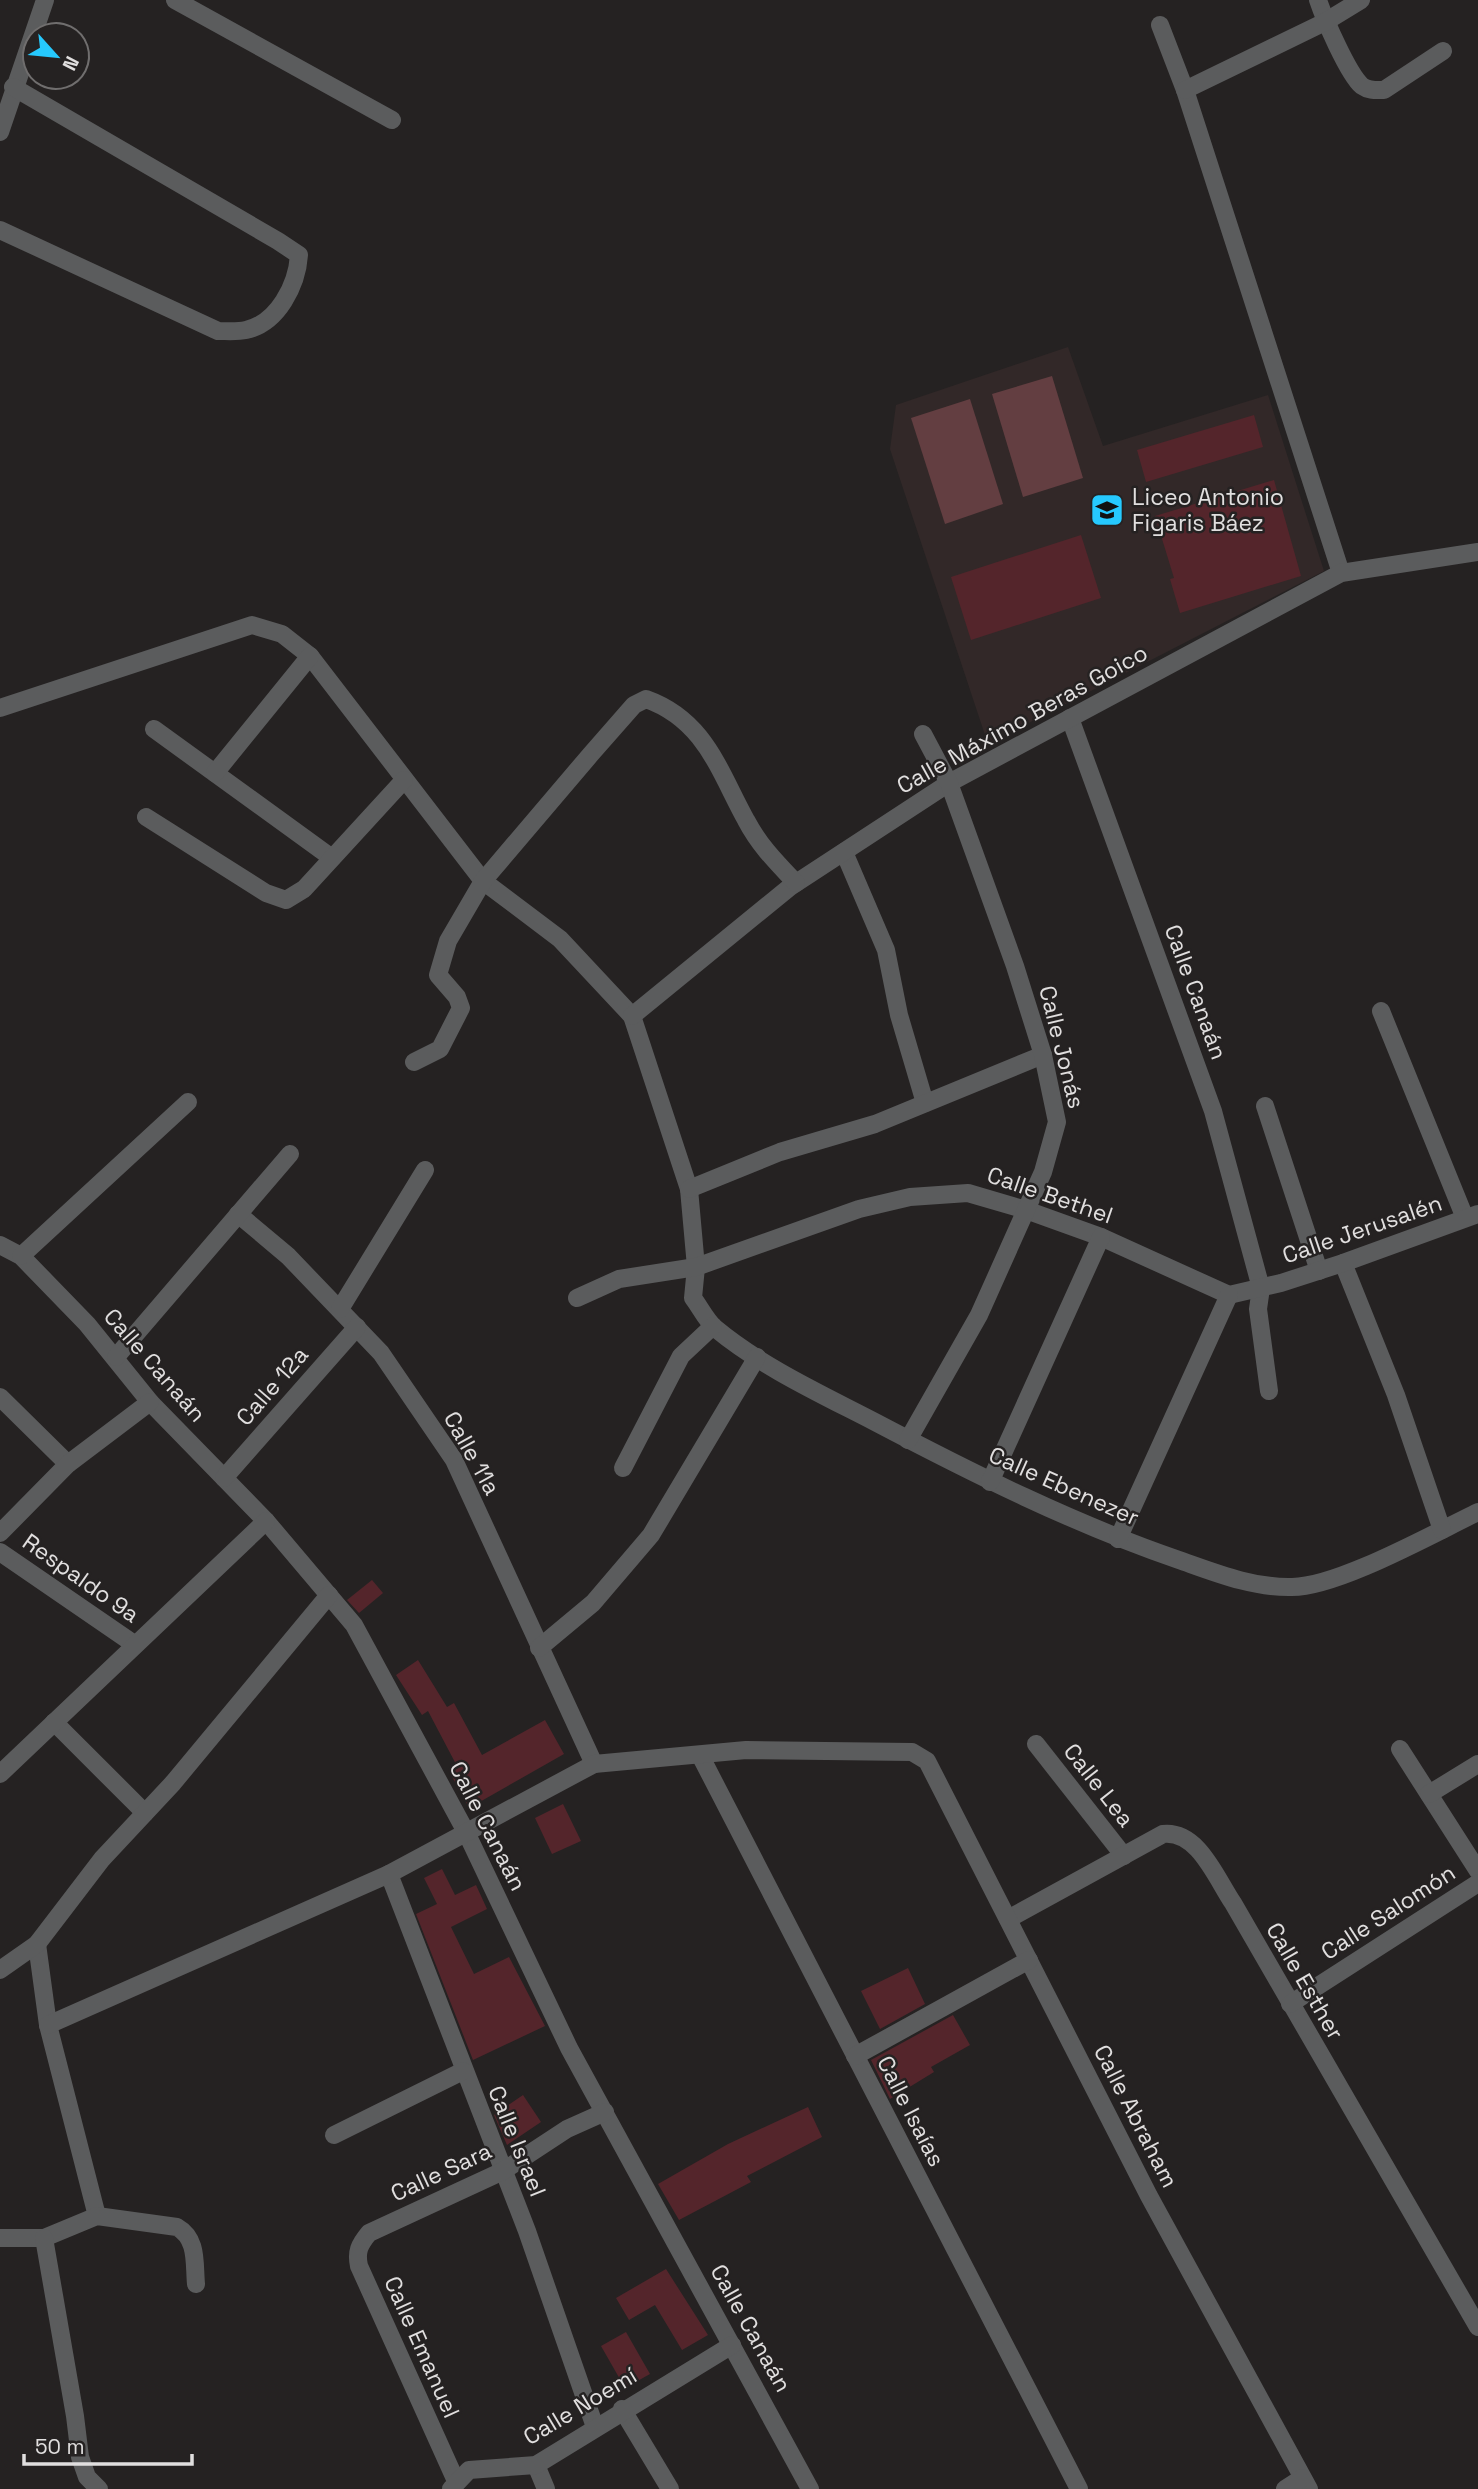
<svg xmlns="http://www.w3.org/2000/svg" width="1478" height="2489" font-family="'Space Grotesk',sans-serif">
<rect width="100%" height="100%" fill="#252222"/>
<polygon fill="#322828" points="1068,347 1103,446 1268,395 1324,571 988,744 890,449 896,405"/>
<g fill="#633e41">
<polygon points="1052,376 1083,478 1023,497 992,394"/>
<polygon points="970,399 1003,504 945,524 911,418"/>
</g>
<g fill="#54252b">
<polygon points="1254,415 1263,447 1146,482 1137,450"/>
<polygon points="1274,480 1301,576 1180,613 1170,579 1174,578 1155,516"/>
<polygon points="1081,535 1101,598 971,640 951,577"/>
<polygon points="372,1580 383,1593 359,1613 347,1600"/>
<polygon points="418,1660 447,1707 454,1703 482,1755 545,1720 564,1754 469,1808 450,1773 458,1768 428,1711 422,1715 396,1675"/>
<polygon points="563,1804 581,1841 552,1854 535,1818"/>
<polygon points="442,1869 455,1895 476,1885 487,1909 451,1927 474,1974 509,1957 545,2026 473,2060 416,1914 437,1904 424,1878"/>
<polygon points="908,1968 925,2004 880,2029 861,1991"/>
<polygon points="953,2015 970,2045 931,2067 934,2072 890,2099 871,2060"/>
<polygon points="523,2095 541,2122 507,2145 494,2115"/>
<polygon points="808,2107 822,2137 747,2176 751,2182 679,2220 658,2184 728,2144"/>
<polygon points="666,2269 708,2335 682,2350 655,2305 629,2320 616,2298"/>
<polygon points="626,2332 650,2374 625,2388 601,2346"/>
</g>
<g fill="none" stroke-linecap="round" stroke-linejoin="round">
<g stroke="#5b5c5d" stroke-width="18">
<polyline points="175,0 392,120"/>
<path d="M1318,0C1324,18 1348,74 1362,86C1369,91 1376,90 1384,90L1443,51"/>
<polyline points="1160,25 1185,90 1341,573"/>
<polyline points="1185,90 1325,22 1361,0"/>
<polyline points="0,132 45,0"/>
<path d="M0,230L218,331C227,331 237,332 246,330C278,323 297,285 299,255L278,241L13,87"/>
<path d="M0,708L252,625L282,634L310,656L483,881L560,939L632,1016L689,1189L696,1267L693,1298C700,1307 706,1320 715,1328C762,1367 821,1394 875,1422C974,1474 1074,1524 1179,1560C1216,1573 1253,1588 1292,1587C1338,1587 1434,1533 1478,1512"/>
<polyline points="1070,718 1213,1111 1261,1288 1258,1309 1269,1391"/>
<polyline points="154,729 332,858"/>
<polyline points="215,773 310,656"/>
<polyline points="146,817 266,893 286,900 304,889 404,780"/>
<polyline points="844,852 886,950 899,1015 925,1103"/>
<polyline points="1381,1011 1465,1218"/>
<polyline points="632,1016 790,887 949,783 1341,573 1478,552"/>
<path d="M414,1062L440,1049L461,1008L457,997L438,975L448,941L483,881L591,754L634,705L646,699C705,720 719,771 746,820C759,845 777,863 796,883"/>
<polyline points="1265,1106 1319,1271"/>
<polyline points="689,1189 780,1152 875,1124 1043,1055"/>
<polyline points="238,1214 288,1256 381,1353 454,1460 594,1764"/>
<polyline points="0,1245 21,1256 87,1324 150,1402 266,1521 354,1625 466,1832 569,2048 810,2489"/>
<polyline points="21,1256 188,1102"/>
<polyline points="1343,1263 1396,1395 1442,1530"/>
<polyline points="577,1298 619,1279 696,1267 859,1209 910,1197 968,1193 1026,1210 1101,1237 1229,1295 1281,1283 1343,1263 1478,1214"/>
<polyline points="340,1309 425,1170"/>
<polyline points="116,1357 290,1154"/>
<polyline points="0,1397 68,1464"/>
<polyline points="908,1440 979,1315 1043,1172 1057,1122 1043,1055 1015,966 949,783 923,734"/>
<polyline points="623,1468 681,1356 713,1326"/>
<polyline points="224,1478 357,1327"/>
<polyline points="990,1482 1101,1237"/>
<polyline points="0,1533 68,1464 150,1402"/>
<polyline points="1118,1539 1229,1295"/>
<polyline points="0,1552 134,1644"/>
<polyline points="539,1648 593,1603 651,1535 757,1357"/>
<polyline points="54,1722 145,1813"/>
<polyline points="1036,1744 1124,1856"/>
<polyline points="1400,1749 1478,1871"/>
<polyline points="700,1755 1079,2489"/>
<polyline points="0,1774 266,1521"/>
<polyline points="1429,1794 1478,1764"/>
<polyline points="389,1874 527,2231 595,2427"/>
<path d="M1008,1919L1163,1834C1198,1830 1216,1878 1233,1903L1478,2327"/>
<polyline points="37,1944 48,2025 97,2216"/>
<polyline points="0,1970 37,1944 102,1859 173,1783 329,1595"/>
<polyline points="1290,2004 1478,1883"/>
<polyline points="48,2025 389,1874 594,1764 746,1750 912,1752 927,1761 1149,2196 1309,2489"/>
<polyline points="855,2056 1029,1960"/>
<polyline points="334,2135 463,2071"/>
<path d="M0,2238H44L97,2216L177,2227C198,2239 194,2263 196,2284"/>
<polyline points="44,2238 75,2416 80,2457 87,2477 99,2489"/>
<polyline points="622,2409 670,2489"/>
<polyline points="536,2465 546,2489"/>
<path d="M456,2481L359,2266C356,2252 359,2245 369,2233L503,2171L567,2129L605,2112"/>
<polyline points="451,2489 469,2470 536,2465 732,2345"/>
<polyline points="1285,2489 1302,2478"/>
</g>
</g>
<defs>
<symbol id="school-square" viewBox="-11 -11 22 22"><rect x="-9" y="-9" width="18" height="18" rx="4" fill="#26c9fe" stroke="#252222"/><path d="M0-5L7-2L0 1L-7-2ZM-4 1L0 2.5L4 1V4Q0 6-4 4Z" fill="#111"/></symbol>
</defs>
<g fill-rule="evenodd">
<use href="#school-square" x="1088" y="491" width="38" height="38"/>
</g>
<g text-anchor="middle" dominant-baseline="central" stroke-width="5" stroke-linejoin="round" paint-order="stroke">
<g font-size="23" fill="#e1dfdf" stroke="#252222" text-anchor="start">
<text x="1132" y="497">Liceo Antonio<tspan x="1132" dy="26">Figaris Báez</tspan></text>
</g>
<g font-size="23" fill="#e1dfdf" stroke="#252222">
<text transform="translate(1022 719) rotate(-29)">Calle Máximo Beras Goico</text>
<text transform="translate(1196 992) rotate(70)">Calle Canaán</text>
<text transform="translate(1062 1047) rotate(76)">Calle Jonás</text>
<text transform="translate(1050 1195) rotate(19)">Calle Bethel</text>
<text transform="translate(1362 1229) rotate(-19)">Calle Jerusalén</text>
<text transform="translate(155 1365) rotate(49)">Calle Canaán</text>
<text transform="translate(272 1386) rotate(-49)">Calle 12a</text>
<text transform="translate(472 1453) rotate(61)">Calle 11a</text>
<text transform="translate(1064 1486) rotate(24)">Calle Ebenezer</text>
<text transform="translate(81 1578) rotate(35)">Respaldo 9a</text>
<text transform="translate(1099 1785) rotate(52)">Calle Lea</text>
<text transform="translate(488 1826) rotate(63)">Calle Canaán</text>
<text transform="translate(1388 1912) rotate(-33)">Calle Salomón</text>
<text transform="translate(1305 1981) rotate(60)">Calle Esther</text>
<text transform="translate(911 2111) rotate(63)">Calle Isaías</text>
<text transform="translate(1136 2116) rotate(63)">Calle Abraham</text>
<text transform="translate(517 2141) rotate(68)">Calle Israel</text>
<text transform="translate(441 2172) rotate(-25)">Calle Sara</text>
<text transform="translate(751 2328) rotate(61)">Calle Canaán</text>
<text transform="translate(422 2347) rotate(66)">Calle Emanuel</text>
<text transform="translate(580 2406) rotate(-31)">Calle Noemí</text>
</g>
</g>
<g transform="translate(56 56) rotate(117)"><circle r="33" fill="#252222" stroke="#706e6e" stroke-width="2"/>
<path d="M0-5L12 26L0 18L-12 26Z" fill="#26c9fe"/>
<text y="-10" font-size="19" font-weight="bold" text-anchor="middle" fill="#e1dfdf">N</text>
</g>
<path d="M24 2454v10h168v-10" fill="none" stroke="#e1dfdf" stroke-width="3.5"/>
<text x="35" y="2454" font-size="21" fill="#e1dfdf" stroke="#252222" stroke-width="5" paint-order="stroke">50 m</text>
</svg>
